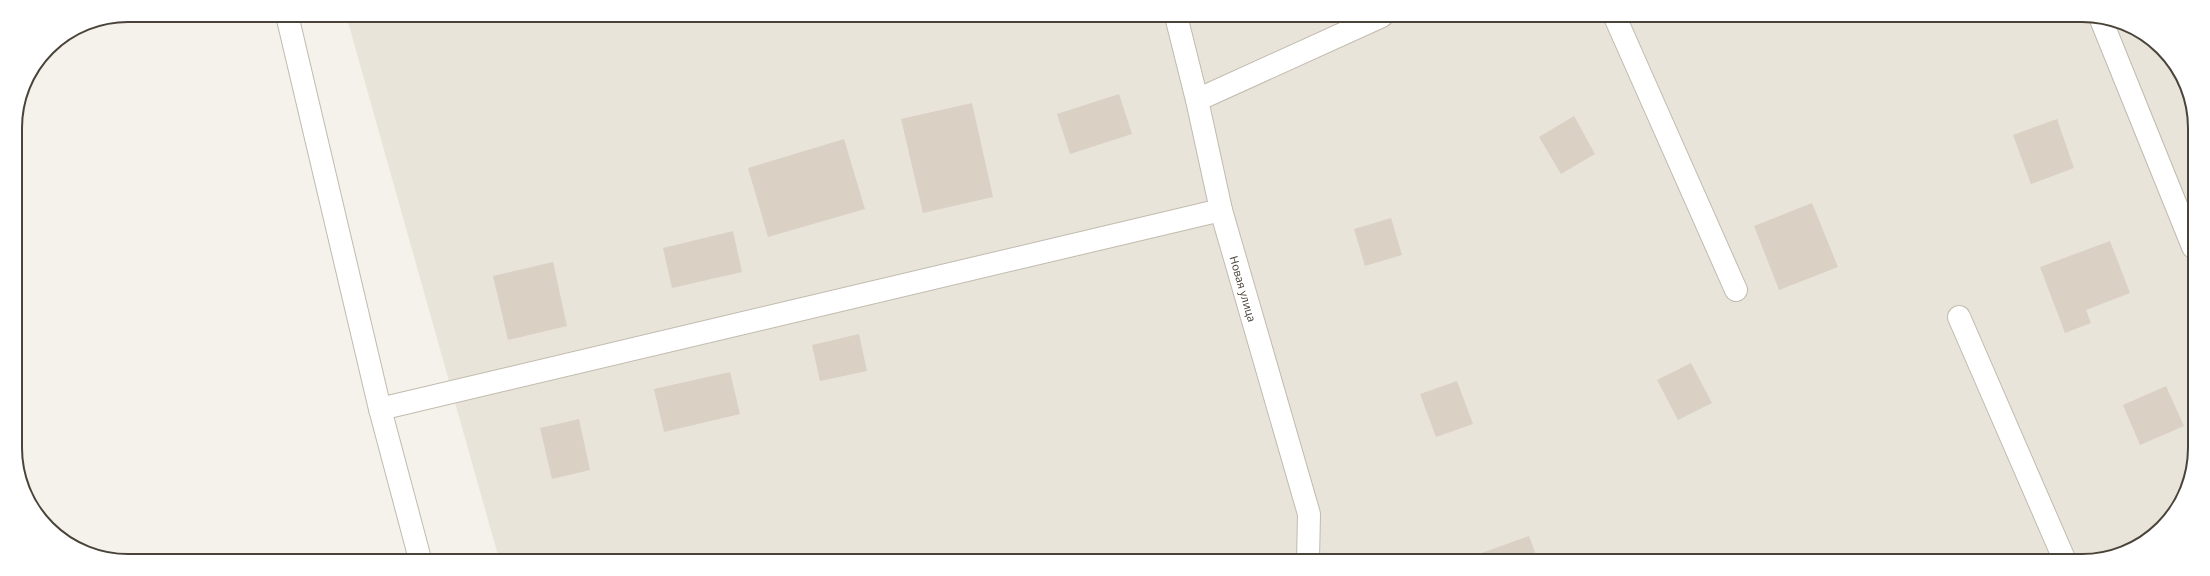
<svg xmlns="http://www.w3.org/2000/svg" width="2210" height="576" font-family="'Open Sans',sans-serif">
<rect width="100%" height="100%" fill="#f5f2ec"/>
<polygon fill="#e9e4da" points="346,15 2104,17 2162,48 2193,107 2193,470 2180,504 2156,533 2125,552 2089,561 499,559"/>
<g fill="#dad0c4">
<polygon points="1119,94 1132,134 1070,154 1057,114"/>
<polygon points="972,103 993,197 923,213 901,119"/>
<polygon points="1574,116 1595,154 1561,174 1539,137"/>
<polygon points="2057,119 2074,168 2031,184 2013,135"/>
<polygon points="844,139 865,209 768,237 748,168"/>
<polygon points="1812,203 1838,267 1779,290 1754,226"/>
<polygon points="1391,218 1402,255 1365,266 1354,229"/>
<polygon points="733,231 742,272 672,288 663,248"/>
<polygon points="2110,241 2130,293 2086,310 2091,323 2065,333 2040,267"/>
<polygon points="553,262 567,326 508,340 493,276"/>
<polygon points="859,334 867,371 820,381 812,345"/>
<polygon points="1691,363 1712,403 1678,420 1657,380"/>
<polygon points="730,372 740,414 664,432 654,389"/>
<polygon points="1457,381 1473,424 1436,437 1420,394"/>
<polygon points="2166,386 2184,426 2140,445 2123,405"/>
<polygon points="579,419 590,470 552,479 540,428"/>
<polygon points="1529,536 1538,560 1482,560 1479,554"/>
</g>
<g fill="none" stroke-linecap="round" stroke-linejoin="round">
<defs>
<g id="minor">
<polyline points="287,15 380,409 420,559"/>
<path id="s1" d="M1176,16L1197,100L1221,210L1309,514L1308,560"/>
<polyline points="1615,17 1736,290"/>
<polyline points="2100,17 2193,247"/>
<polyline points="1197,100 1382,16"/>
<polyline points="1959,317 2065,561"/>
<polyline points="380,409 1221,210"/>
</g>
</defs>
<use href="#minor" stroke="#c1baae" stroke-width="24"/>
<use href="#minor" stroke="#fff" stroke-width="22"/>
</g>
<g text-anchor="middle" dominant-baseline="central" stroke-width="3" stroke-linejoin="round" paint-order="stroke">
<g font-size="11" fill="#4a4339" stroke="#fff">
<text stroke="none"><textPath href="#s1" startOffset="281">Новая улица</textPath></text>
</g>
</g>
<path d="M0 0H2210V576H0ZM128 22H2082A106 106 0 0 1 2188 128V448A106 106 0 0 1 2082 554H128A106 106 0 0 1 22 448V128A106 106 0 0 1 128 22Z" fill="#fff" fill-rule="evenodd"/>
<path fill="none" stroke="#4a4339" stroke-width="2" d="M128 22H2082A106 106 0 0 1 2188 128V448A106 106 0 0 1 2082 554H128A106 106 0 0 1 22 448V128A106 106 0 0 1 128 22Z"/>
</svg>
